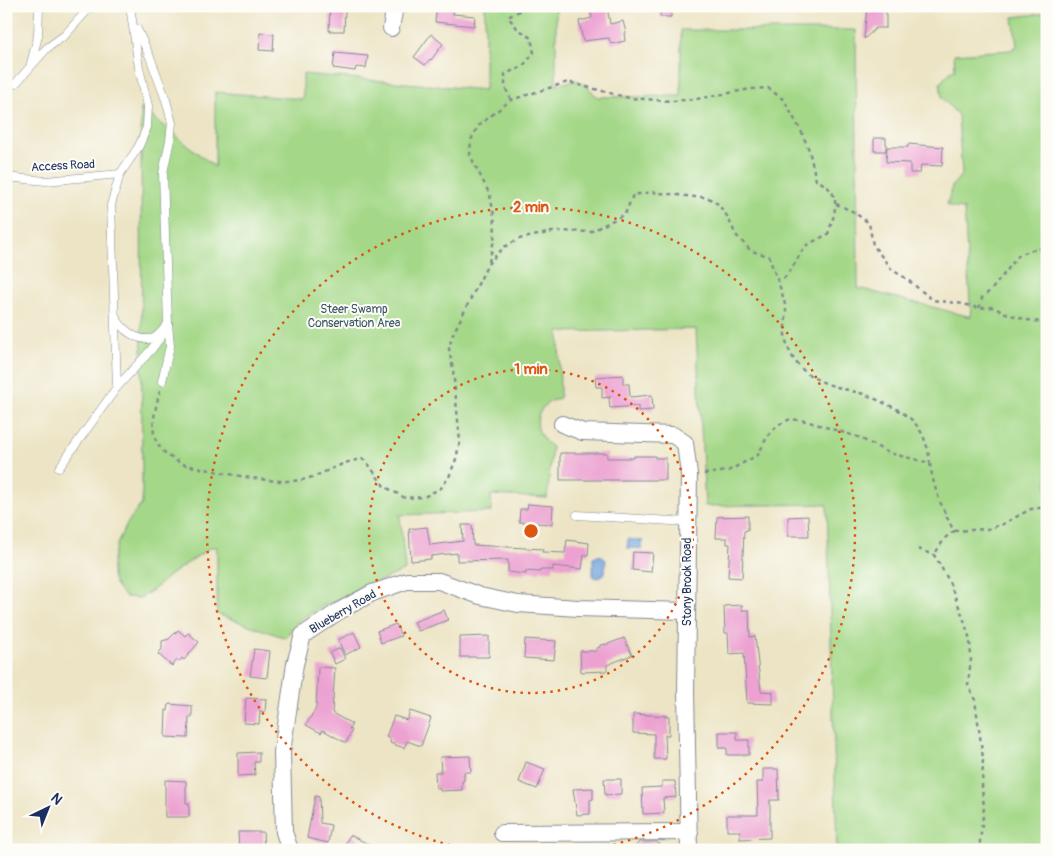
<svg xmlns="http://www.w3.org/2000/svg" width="1053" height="856" font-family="Pangolin,sans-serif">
<rect width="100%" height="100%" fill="#fdfcf7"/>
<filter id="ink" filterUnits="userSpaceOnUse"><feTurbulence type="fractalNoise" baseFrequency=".02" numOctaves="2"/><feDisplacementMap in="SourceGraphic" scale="10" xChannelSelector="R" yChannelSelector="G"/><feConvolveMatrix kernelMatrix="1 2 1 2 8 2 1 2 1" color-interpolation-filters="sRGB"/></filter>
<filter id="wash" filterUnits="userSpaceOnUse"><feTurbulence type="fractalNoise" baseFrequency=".0096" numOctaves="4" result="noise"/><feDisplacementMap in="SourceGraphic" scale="20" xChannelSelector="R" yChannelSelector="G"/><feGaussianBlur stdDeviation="1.12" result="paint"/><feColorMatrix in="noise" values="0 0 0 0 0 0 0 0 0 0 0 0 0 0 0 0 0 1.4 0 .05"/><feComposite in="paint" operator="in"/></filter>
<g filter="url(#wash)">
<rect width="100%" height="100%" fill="#ece4c4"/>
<path fill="#a4d888" stroke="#608473" d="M485,6H556V85L576,80L589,88L597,97L681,96V30H856L858,288L971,317L964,209L955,208L947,205L952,186L962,174L958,115L942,98L940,83L950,72L955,70L954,54L1011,50L1017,46L1013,17L1047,13V850H837L827,504L705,506L696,329L559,332L560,398C533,404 530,432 552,447L547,498L491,495L492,512L400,515L405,570L325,605L301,619L293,626L286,638L217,614V547H211L170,575L153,590L140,598L126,597C119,591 113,584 112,574C110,551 127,520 142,504L141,108L215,167V92L303,99V74L485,90Z"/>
<g fill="#6fa3db" stroke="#45699c">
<polygon points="628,539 643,541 642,549 627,548"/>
<polygon points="600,555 606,560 605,573 600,578 593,577 593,558"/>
</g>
<g id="blocks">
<g fill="#eca1d1">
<polygon points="330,6 342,6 341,10 345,10 344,31 329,31"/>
<polygon points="437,6 454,6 453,14 475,16 474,26 435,22"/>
<polygon points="589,6 607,6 610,24 623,21 626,33 624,33 625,41 611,44 609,38 583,41 579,21 592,18"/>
<polygon points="661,6 671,6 671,17 660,17"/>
<polygon points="867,6 886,6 886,28 876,28 864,39"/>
<polygon points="260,33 274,34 273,51 259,50"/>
<polygon points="431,34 443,44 431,60 430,59 425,65 414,57"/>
<polygon points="335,53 368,56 366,68 356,67 355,71 333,68"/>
<rect x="874" y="138" width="12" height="13"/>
<polygon points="908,144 943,147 942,166 921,165 920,173 910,173 910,163 886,162 887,147 908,147"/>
<polygon points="623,375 623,384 629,384 630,397 652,395 653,410 638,411 638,406 610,408 609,398 611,397 602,398 602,387 596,387 595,377"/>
<polygon points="560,453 607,453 607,458 634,458 634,456 655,456 655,458 666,458 666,480 560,480"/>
<polygon points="528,504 553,506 552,524 519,522 520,509 527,509"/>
<polygon points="748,516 748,530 744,531 742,578 728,577 730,544 727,544 727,538 716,538 717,517"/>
<polygon points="808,516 809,536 788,536 788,517"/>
<polygon points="462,525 472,525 473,545 543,549 542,552 565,553 567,540 589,543 588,555 584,555 582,569 553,566 553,570 540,570 540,572 526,571 526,574 508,572 508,560 457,561 457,553 431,556 431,559 411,561 409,529 427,527 430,545 463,541"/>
<polygon points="633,552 653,553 651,572 632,570"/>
<polygon points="742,605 742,610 749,610 750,637 755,636 761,691 773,692 773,704 747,703 744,653 729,654 728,633 725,633 724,606"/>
<polygon points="444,610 448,620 418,631 414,622"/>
<polygon points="396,624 401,636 381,643 377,631"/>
<polygon points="178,630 185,636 188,633 199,642 184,660 182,658 179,662 177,660 172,666 158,654 162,649 162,641 169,639"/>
<polygon points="354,632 361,647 345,655 338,640"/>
<polygon points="489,636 489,657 460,657 460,637"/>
<polygon points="624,638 632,655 607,665 607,671 581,672 580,651 597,651 597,648 600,647 600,645 608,644"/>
<polygon points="525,639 556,641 554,660 524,658"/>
<polygon points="340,648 345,659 335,664 330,653"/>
<polygon points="254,649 270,651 267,678 250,676"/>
<polygon points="318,667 335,668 332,713 352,724 349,729 352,730 346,743 323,730 321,733 306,725 316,708"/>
<polygon points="246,698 266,699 265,712 260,711 259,724 244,723"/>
<polygon points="169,704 192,706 192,717 189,717 188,738 165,737 166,710 168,711"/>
<polygon points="410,711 431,718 421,746 407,741 404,748 390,743 391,739 386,737 394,716 407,720"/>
<polygon points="633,714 669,716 669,735 665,735 666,759 654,759 654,734 633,733"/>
<polygon points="719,732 737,732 737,740 749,740 749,755 727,755 727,748 719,748"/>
<polygon points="259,752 259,762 254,762 255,775 238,776 238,753"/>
<polygon points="470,756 471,772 464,772 464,781 462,781 462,790 440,791 440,788 436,788 435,772 441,772 440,757"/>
<polygon points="526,762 545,769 537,789 519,782"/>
<polygon points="763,769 778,769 779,800 770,800 770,838 740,839 740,831 727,831 727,815 758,815 757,782 763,782"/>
<polygon points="604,779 621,779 621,794 605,795"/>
<polygon points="165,780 186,781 186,803 189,803 189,817 165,817"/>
<polygon points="662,781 675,781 676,797 663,798 664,813 643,814 642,788 662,787"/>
<polygon points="593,788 593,799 590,800 590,814 577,815 573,789"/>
<polygon points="315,796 319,797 320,823 331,825 328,843 307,838"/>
<polygon points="238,832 263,832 264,850 239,850"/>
<polygon points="350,835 380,850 342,850"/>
<polygon points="639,842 657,842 666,850 633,850"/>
</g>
</g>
</g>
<g filter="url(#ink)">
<use href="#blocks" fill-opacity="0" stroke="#848a91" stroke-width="1"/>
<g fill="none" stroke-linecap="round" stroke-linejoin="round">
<defs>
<g id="lane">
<polyline points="31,63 38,36 39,6"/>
<polyline points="6,87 16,83 47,48 65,35 91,6"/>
<polyline points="6,177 46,181 120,174"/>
<path d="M115,316C121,329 138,343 154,338C160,335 164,328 168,324L163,173L170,140L172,123L166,100L150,57L137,29"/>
<polyline points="162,381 170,346 168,324"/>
<polyline points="117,387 151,350 163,334"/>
<polyline points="59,468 117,387 111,205 120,174 139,146 147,127 148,106 139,68 130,6"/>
<polyline points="577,515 687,522"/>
</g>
<g id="street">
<polyline points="391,28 395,6"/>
<polyline points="562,424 583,432 673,435 685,443 689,474 686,691 689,850"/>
<polyline points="502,833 690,832"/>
<polyline points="290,850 284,832 282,752 295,664 303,635 339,611 372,593 407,581 439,581 480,596 518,604 578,608 686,611"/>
</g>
</defs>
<use href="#lane" stroke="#848a91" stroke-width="9"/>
<use href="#street" stroke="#848a91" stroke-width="18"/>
<g stroke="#848a91" stroke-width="2.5" stroke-dasharray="4 4" stroke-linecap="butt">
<polyline points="511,100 505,87 505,74 522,67 534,53 531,38 517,28 508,17 529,6"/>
<polyline points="836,204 852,211 869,223 873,245 892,270 904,277 933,300 963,304 979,308 992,307 1008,314 1027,320 1047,323"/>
<path d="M489,262L494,240L495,224L493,210L490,195L470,155L471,140L478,126L511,100L568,82L629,98L672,101L697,99L750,89L768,88L784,100L802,133L809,150L816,180C843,192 836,210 828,234L805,246L792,268L781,282"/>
<polyline points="979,308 982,298 992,289 1019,255 1032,250 1047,248"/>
<path d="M160,390C151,427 145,447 185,465C218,471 269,485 301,480C322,476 341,461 363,459L369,465L384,486L405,498L424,497L441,488L449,477L456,459L460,441L453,369L449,349L452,336L488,264L504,247L519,239L557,231L590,232L625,214L633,195L652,192L695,197H707L718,204L727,216L736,235L751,251L769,256C774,274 784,293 786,311C787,318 784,326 785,334C786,346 792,359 801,368C816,383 840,388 860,393C868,395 877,400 884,403C914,416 926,430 930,463"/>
<path d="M704,474L728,471L758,455L767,437L778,425L790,419L806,421L858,437L889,453L930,463C933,487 942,509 954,531L945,538L934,555"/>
<polyline points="954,531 988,529 1003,524 1031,509 1047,507"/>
<polyline points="918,549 934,555 948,579 963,617 970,640 971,659 968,684 975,700 983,758 982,788 984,807 979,850"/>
</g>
<use href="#lane" stroke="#fff" stroke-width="8"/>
<use href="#street" stroke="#fff" stroke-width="16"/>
</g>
</g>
<g fill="none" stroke="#de5710" stroke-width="2.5" stroke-dasharray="2.5 5">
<circle cx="531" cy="531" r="162"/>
<path d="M472 850A324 324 0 1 1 590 850"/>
</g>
<g text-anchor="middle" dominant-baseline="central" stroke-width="4" stroke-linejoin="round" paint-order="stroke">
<g font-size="12" fill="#1b2f5e" stroke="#fdfcf7">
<text transform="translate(63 166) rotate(-3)">Access Road</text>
<text transform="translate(687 582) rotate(-90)">Stony Brook Road</text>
<text transform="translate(343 612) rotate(-30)">Blueberry Road</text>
</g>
<g font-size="12" fill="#3d5968" stroke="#fdfcf7">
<text x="354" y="309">Steer Swamp<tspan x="354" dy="14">Conservation Area</tspan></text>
</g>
</g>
<circle cx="531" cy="531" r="8" fill="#de5710" stroke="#fdfcf7" stroke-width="2.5"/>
<g font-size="15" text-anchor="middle" font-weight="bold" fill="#de5710" stroke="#fdfcf7" stroke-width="4" stroke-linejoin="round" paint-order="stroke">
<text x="531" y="212">2 min</text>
<text x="531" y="374">1 min</text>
</g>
<rect width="1053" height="856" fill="none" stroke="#fdfcf7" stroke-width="25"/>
<g transform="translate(48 808) rotate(43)" stroke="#fdfcf7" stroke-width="4" paint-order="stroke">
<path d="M0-4L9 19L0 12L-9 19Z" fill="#1b2f5e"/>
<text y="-8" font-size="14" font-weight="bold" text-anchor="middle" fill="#1b2f5e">N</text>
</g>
</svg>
